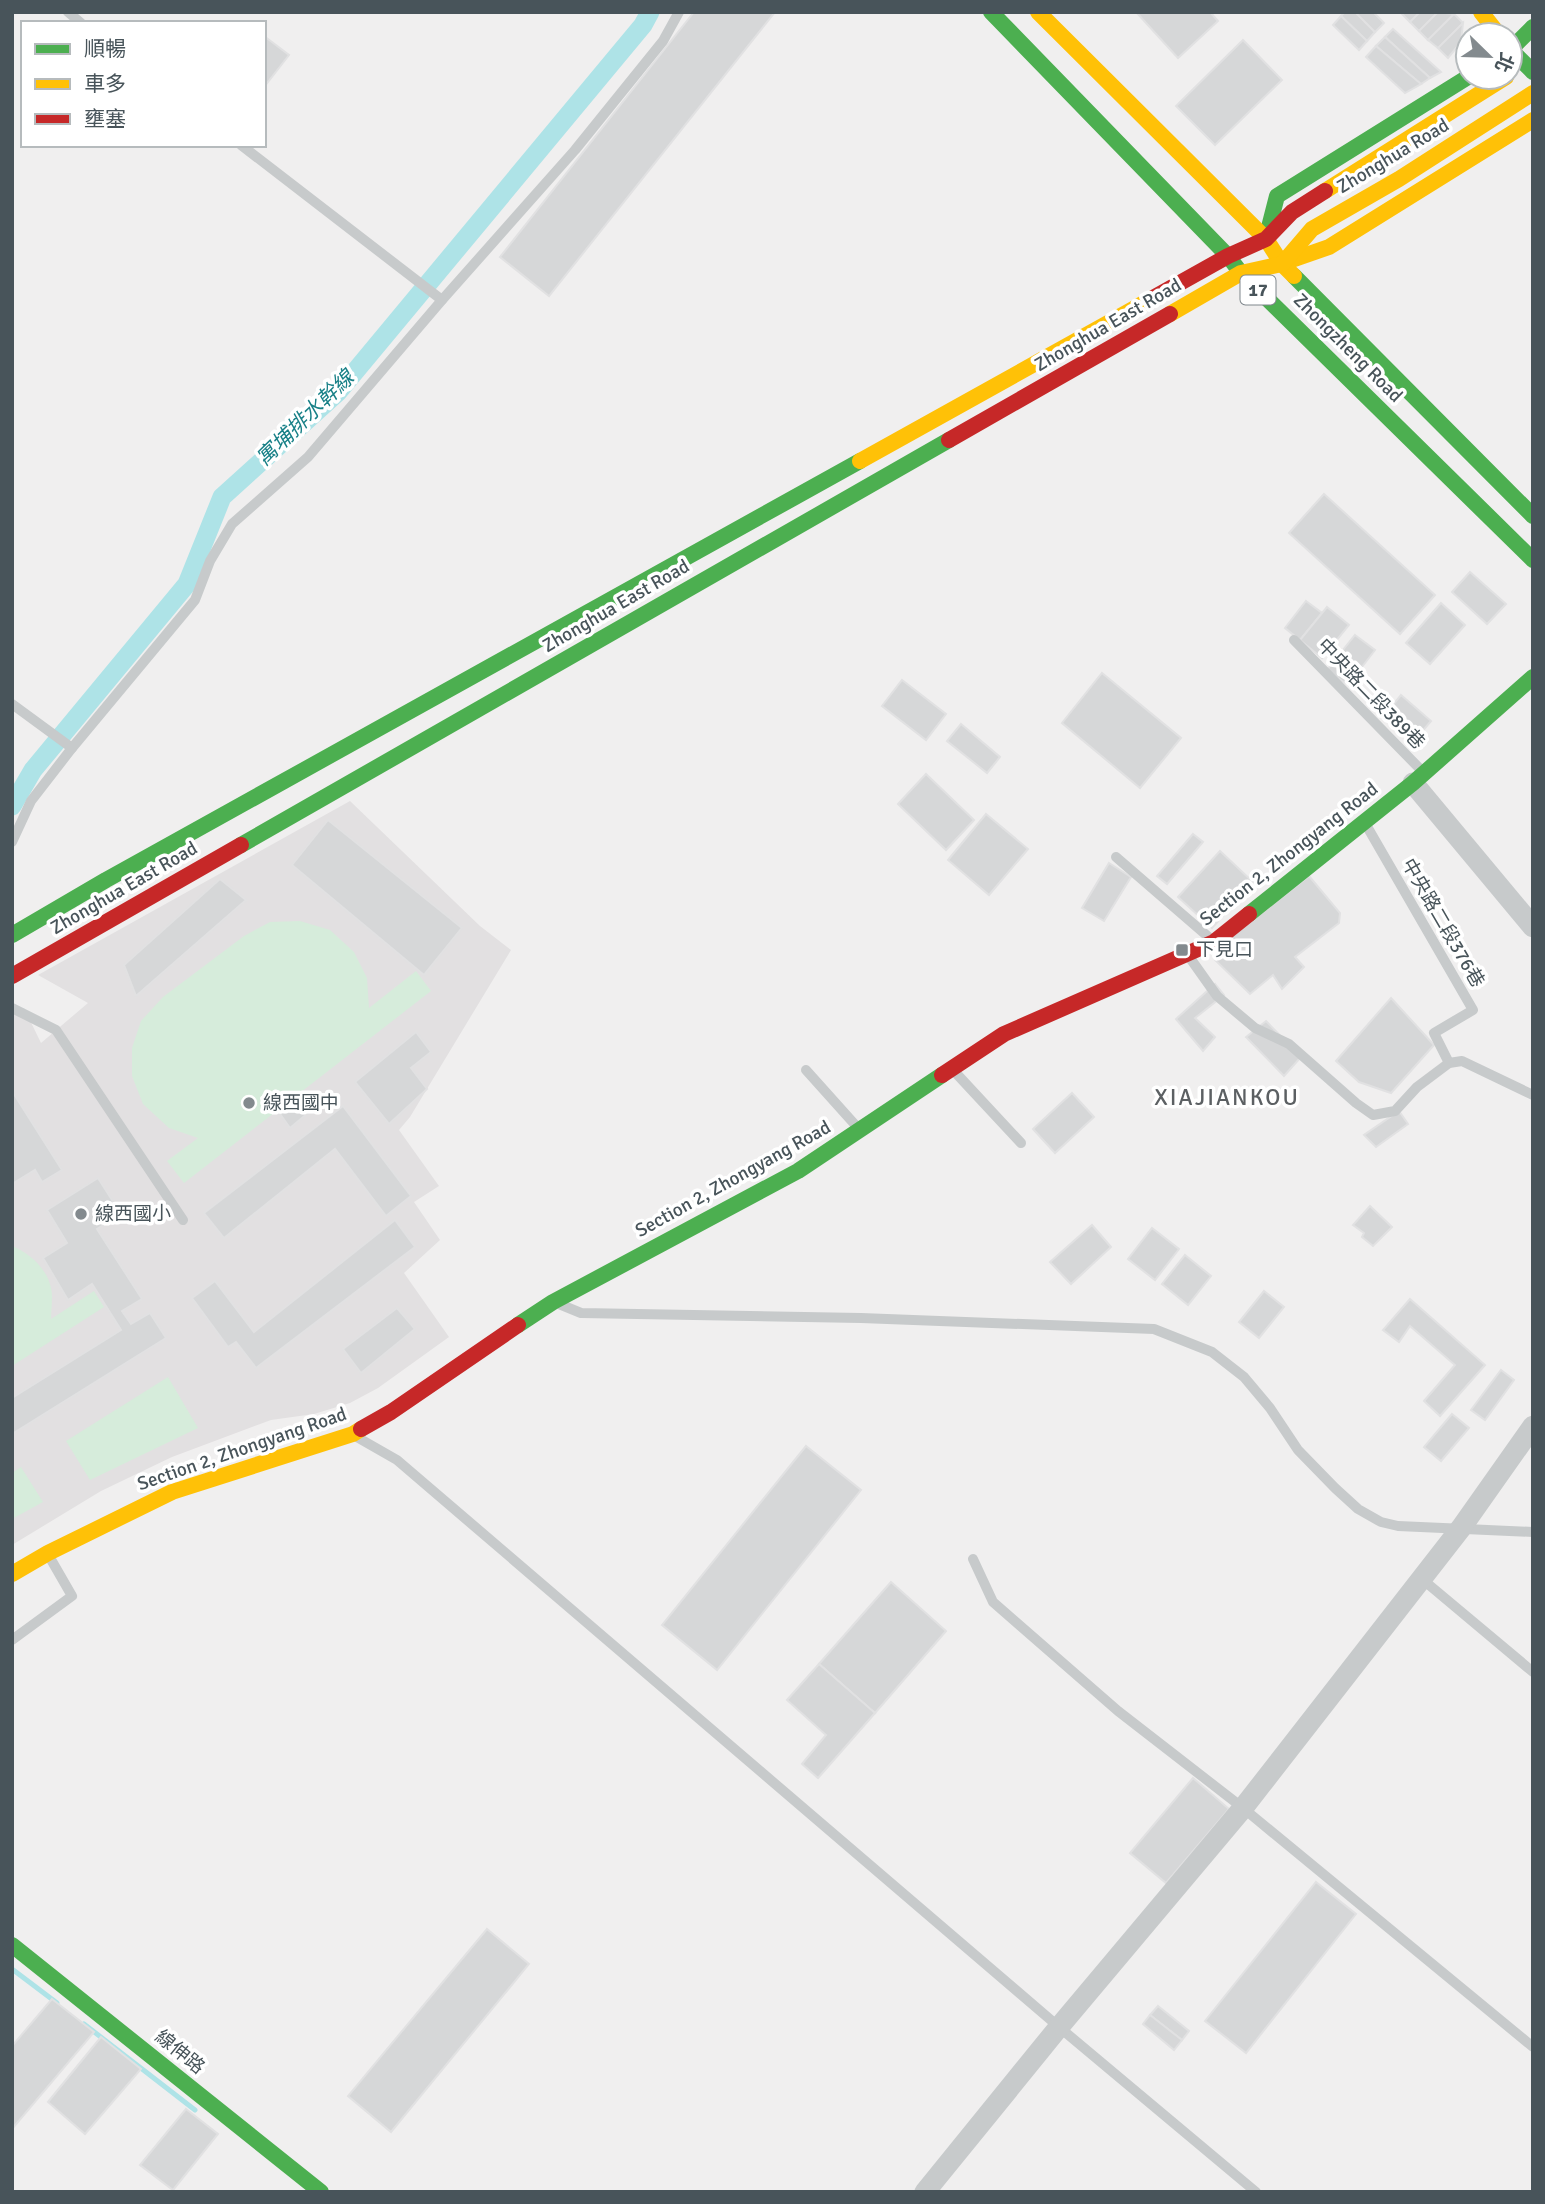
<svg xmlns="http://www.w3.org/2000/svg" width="1545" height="2204" font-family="Signika,'Noto Sans TC',sans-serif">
<rect width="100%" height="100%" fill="#f0efef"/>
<polygon fill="#e2e0e1" points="350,801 480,926 511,950 410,1117 399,1130 439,1186 414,1202 440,1240 404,1273 449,1337 378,1388 350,1403 314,1414 271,1420 172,1457 101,1491 12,1545 12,1011 24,1008 41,1043 88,1003 38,975"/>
<g fill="#d6ecdb">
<polygon points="300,921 330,930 354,952 367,978 369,1008 416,971 431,991 184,1183 167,1161 198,1138 169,1128 143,1104 132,1076 132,1048 141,1021 163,997 244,936 270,922"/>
<path d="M12,1246C32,1254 52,1273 52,1297C52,1304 51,1312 51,1319L94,1291L104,1307L12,1366Z"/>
<polygon points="168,1377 198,1428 90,1480 66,1441"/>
<polygon points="21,1467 43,1502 12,1519 12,1473"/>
</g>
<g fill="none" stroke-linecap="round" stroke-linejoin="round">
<g stroke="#aee3e7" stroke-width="5">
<polyline points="12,1969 57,2003"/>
<polyline points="84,2024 195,2110"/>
</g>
<polyline stroke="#aee3e7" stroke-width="19" points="12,806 33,770 187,584 222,497 338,392 643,25 650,12"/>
</g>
<g fill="#d6d7d8" stroke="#e1e1e2" stroke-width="2">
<polygon points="694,12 775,12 549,296 500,257"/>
<polygon points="1136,12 1210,12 1218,21 1178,58"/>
<polygon points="1345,12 1355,12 1375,32 1367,41 1341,16"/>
<polygon points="1355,12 1373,12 1384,23 1375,32"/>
<polygon points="1402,12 1420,12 1410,22 1401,13"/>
<polygon points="1420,12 1438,12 1419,31 1410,22"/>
<polygon points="1438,12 1454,14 1428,40 1419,31"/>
<polygon points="1454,14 1463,23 1438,48 1428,40"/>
<polygon points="1341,16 1367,41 1359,50 1333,25"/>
<polygon points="1463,23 1461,42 1448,58 1438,48"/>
<polygon points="1393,29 1441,72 1430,78 1385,37"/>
<polygon points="264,36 289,55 264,87"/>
<polygon points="1385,37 1430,78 1421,84 1376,46"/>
<polygon points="1243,40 1282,80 1215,145 1176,106"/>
<polygon points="1376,46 1421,84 1405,93 1366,57"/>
<polygon points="1324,494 1435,595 1400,634 1289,533"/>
<polygon points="1470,572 1506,604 1487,624 1452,592"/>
<polygon points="1306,601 1322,613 1300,640 1285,628"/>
<polygon points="1441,603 1465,625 1430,664 1406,643"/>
<polygon points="1327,607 1349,625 1322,658 1300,640"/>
<polygon points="1355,635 1375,650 1348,685 1327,670"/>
<polygon points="1102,673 1181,738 1140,788 1062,723"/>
<polygon points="902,680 946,714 926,740 882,706"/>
<polygon points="1401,695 1431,721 1413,742 1384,716"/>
<polygon points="961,724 1000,757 987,773 947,741"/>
<polygon points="926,774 974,820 946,850 898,804"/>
<polygon points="986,814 1028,849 989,895 948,860"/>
<polygon points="328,820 462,928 424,975 292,865"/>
<polygon points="1193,834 1203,842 1167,884 1157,876"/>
<polygon points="1220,851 1253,882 1212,928 1178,897"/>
<polygon points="1109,863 1131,877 1104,921 1082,908"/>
<polygon points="1309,876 1340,913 1339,923 1295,957 1304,967 1282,989 1273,975 1250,994 1215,960 1217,948"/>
<polygon points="220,879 246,900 136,996 124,965"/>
<polygon points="1215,984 1224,995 1195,1018 1215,1037 1203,1051 1176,1019"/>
<polygon points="1391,998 1434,1045 1391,1093 1359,1082 1336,1061"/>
<polygon points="1266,1021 1301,1057 1284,1076 1246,1037"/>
<polygon points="416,1032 431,1052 411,1068 427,1089 389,1124 355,1082"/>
<polygon points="12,1091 62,1170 42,1182 35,1170 12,1184"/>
<polygon points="302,1093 314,1108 290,1128 278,1111"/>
<polygon points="1072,1093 1094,1117 1055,1153 1033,1129"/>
<polygon points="343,1106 411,1196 386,1216 335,1149 224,1238 204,1213"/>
<polygon points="1399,1111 1408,1124 1376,1147 1364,1135"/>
<polygon points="98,1178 121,1214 97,1229 142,1299 122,1311 131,1324 150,1313 166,1338 12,1434 12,1398 121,1330 92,1284 68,1300 43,1258 67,1243 47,1210"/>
<polygon points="1370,1206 1392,1227 1373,1246 1362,1237 1364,1233 1353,1225"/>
<polygon points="395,1220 415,1247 256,1368 236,1342 228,1347 192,1298 215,1281 254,1332"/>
<polygon points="1092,1225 1111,1247 1071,1284 1050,1262"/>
<polygon points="1152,1228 1179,1249 1155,1280 1128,1259"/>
<polygon points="1185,1255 1211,1276 1188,1305 1162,1284"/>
<polygon points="1264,1291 1284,1307 1259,1338 1239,1322"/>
<polygon points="1410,1299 1485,1365 1440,1416 1424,1401 1455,1365 1410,1326 1399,1342 1383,1330"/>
<polygon points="397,1308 415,1329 361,1373 343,1349"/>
<polygon points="1501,1370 1514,1380 1485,1420 1471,1410"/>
<polygon points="1452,1414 1469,1428 1441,1461 1424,1447"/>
<polygon points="806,1446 861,1490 717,1670 662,1625"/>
<polygon points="891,1582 946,1631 875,1713 819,1664"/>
<polygon points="819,1664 875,1713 818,1778 802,1764 826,1735 787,1700"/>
<polygon points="1193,1778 1229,1809 1166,1883 1130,1853"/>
<polygon points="1316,1882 1356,1914 1246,2053 1205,2021"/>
<polygon points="487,1929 529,1964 391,2132 348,2096"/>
<polygon points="52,1999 94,2032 12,2129 12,2046"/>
<polygon points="1158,2006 1189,2031 1182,2040 1150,2015"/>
<polygon points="1150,2015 1182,2040 1174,2050 1143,2024"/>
<polygon points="101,2037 141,2069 85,2134 48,2102"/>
<polygon points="186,2109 218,2134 173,2190 140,2165"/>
</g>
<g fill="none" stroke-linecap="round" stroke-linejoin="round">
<g stroke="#c7cacb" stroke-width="10">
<polyline points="68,12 81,23"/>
<polyline points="241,145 442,300"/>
<polyline points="1294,640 1424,773"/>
<polyline points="12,704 72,748"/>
<polyline points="1365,823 1473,1010 1434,1033 1449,1063"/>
<polyline points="12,842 31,801 72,748 195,600 210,561 232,524 308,457 442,300 575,150 663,41 679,12"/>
<polyline points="1116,857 1212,940"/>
<polyline points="1190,958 1217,996 1255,1028 1289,1044 1356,1103 1373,1115 1395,1111 1417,1087 1449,1063 1462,1061 1533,1095"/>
<polyline points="12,1008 56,1030 183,1220"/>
<polyline points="806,1070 858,1128"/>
<polyline points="954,1071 1021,1143"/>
<polyline points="559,1304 581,1313 861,1318 1154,1329 1212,1352 1244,1377 1270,1408 1298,1450 1335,1488 1358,1509 1381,1522 1398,1526 1533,1532"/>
<polyline points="355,1436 397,1460 1059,2027 1256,2192"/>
<polyline points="973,1559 993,1602 1118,1711 1243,1808 1533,2047"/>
<polyline points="1422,1579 1533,1672"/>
<polyline points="12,1640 72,1596 49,1556"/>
</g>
<g stroke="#c7cacb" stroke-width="21">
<polyline points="1413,783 1533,927"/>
<polyline points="925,2192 1059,2027 1243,1808 1461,1528 1533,1426"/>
</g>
<g stroke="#4caf50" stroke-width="16">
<polyline points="991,12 1228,256 1241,273 1533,560"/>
<polyline points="1510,49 1533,72"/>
<polyline points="1510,50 1533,27"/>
<polyline points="1267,235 1277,196 1468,77"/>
<polyline points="1294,276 1533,516"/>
<polyline points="241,845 949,440"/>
<polyline points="1249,914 1413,783 1533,677"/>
<polyline points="12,935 106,880 860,461"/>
<polyline points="518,1325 553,1302 798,1171 942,1075"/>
<polyline points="12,1945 321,2192"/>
</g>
<g stroke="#ffc107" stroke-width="16">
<polyline points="1038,12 1266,239 1282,264 1294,276"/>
<polyline points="1481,12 1499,35"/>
<polyline points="1325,191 1506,77"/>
<polyline points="1283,263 1329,247 1533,120"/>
<polyline points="1170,314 1241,273 1282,264 1312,229 1399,179 1533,93"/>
<polyline points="860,461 1153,298"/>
<polyline points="12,1574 48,1553 172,1492 353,1434 361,1429"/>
</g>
<g stroke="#c62828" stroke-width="16">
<polyline points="1153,298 1228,256 1266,239 1292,212 1325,191"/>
<polyline points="949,440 1170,314"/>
<polyline points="12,976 241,845"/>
<polyline points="942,1075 1004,1034 1214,942 1249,914"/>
<polyline points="361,1429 391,1412 518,1325"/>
</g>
</g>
<g fill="#838a8e" stroke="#fff" stroke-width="2.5">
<rect x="1175" y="943" width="14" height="14" rx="3.5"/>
<circle cx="249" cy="1103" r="7"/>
<circle cx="81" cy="1214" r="7"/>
</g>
<g text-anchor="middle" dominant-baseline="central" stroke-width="7" stroke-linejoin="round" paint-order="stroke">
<rect fill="#fff" stroke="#7f878c" stroke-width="2" x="1240.5" y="275.5" width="35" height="29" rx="5"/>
<g font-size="18" font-weight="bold" fill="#48545a">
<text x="1258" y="290">17</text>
</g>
<g font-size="19" fill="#48545a" stroke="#fff">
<text transform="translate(1393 156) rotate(-31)">Zhonghua Road</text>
<text transform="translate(1108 325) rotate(-30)">Zhonghua East Road</text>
<text transform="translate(1348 348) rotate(45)">Zhongzheng Road</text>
<text transform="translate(616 606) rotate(-30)">Zhonghua East Road</text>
<text transform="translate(1371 694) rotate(46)">中央路二段389巷</text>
<text transform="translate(1289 854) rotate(-38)">Section 2, Zhongyang Road</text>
<text transform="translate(124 888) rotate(-30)">Zhonghua East Road</text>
<text transform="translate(1443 923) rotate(60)">中央路二段376巷</text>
<text transform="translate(733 1179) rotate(-29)">Section 2, Zhongyang Road</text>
<text transform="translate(242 1449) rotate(-19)">Section 2, Zhongyang Road</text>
<text transform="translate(180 2052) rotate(39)">線伸路</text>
</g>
<g font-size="19" fill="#48545a" stroke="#fff" text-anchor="start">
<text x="1196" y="950">下見口</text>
<text x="263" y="1103">線西國中</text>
<text x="95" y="1214">線西國小</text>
</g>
<g font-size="21" font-style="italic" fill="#188087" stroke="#fff">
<text transform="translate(305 418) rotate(-44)">寓埔排水幹線</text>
</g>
<g font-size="23" letter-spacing="2" fill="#5c6063" stroke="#fff">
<text x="1227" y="1097">XIAJIANKOU</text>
</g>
</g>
<rect width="1545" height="2204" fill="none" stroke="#48545a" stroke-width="28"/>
<rect x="21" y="21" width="245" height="126" fill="#ffffff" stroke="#b6bbbd" stroke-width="2"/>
<rect x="35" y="44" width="35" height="10" fill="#4caf50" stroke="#b6bbbd" stroke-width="2"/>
<text x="84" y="56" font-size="21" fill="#48545a">順暢</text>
<rect x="35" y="79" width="35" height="10" fill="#ffc107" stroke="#b6bbbd" stroke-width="2"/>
<text x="84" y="91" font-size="21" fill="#48545a">車多</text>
<rect x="35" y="114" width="35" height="10" fill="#c62828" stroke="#b6bbbd" stroke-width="2"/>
<text x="84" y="126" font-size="21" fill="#48545a">壅塞</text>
<g transform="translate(1489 56) rotate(113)"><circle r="33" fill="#ffffff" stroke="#b6bbbd" stroke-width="2"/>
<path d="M0-5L12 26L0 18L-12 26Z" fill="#838a8e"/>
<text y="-10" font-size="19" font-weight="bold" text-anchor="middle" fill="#48545a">北</text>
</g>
</svg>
